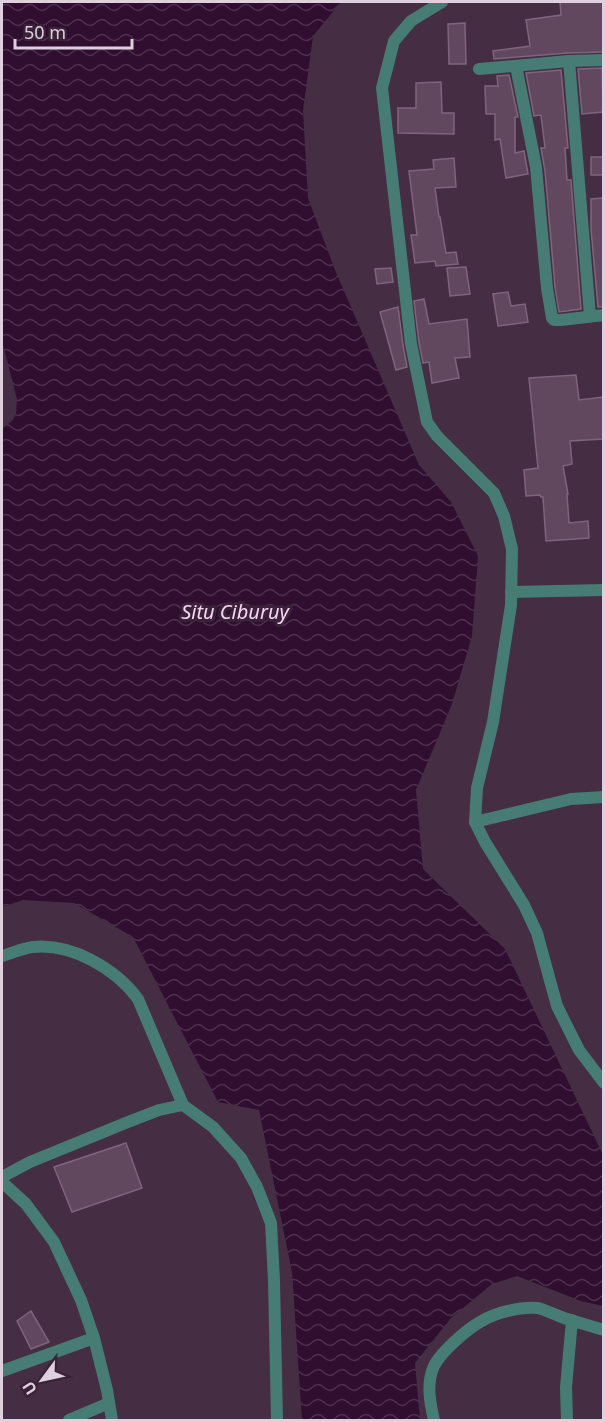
<svg xmlns="http://www.w3.org/2000/svg" width="605" height="1422" font-family="'Noto Sans',sans-serif">
<defs>
<pattern id="water-waves" width="16" height="10" patternUnits="userSpaceOnUse" patternTransform="scale(1.5)"><rect width="16" height="10" fill="#2f0e2f"/><path d="M0 5q4-4 8 0t8 0" fill="none" stroke="#4d304d"/></pattern>
</defs>
<rect width="100%" height="100%" fill="#452d44"/>
<polygon fill="url(#water-waves)" points="2,2 341,2 313,36 303,111 308,198 335,270 419,465 451,502 478,556 472,636 452,704 416,790 423,869 505,949 603,1155 603,1306 581,1301 517,1276 492,1284 451,1318 415,1363 420,1420 302,1420 292,1272 259,1110 218,1102 133,937 74,903 23,900 2,907 2,429 12,421 16,414 17,399 2,341"/>
<g fill="#61485f" stroke="#7f647d" stroke-width="1.5">
<polygon points="560,2 603,2 603,52 568,53 494,59 493,51 530,46 526,20 561,15"/>
<polygon points="465,23 466,64 449,64 448,24"/>
<polygon points="602,68 603,112 582,114 578,69"/>
<polygon points="561,70 568,148 565,148 567,180 571,180 581,309 559,312 555,287 545,171 541,148 545,148 541,115 534,116 526,73"/>
<polygon points="509,75 518,117 515,117 515,153 524,151 528,174 506,178 500,139 495,140 495,114 486,114 485,86 498,86 497,76"/>
<polygon points="441,82 442,113 454,113 454,134 398,133 398,108 416,108 416,83"/>
<rect x="591" y="157" width="12" height="18"/>
<polygon points="454,158 456,187 435,188 439,217 440,217 446,253 456,252 458,264 436,266 435,261 415,263 411,235 417,235 409,171 434,169 433,160"/>
<polygon points="603,198 603,307 598,307 591,229 591,199"/>
<polygon points="466,267 470,294 450,296 447,268"/>
<polygon points="391,268 393,282 377,284 375,269"/>
<polygon points="508,292 511,306 525,304 528,322 498,326 493,294"/>
<polygon points="424,299 429,324 467,319 470,357 455,358 459,378 432,383 429,362 423,363 419,343 414,301"/>
<polygon points="398,307 403,345 407,367 396,370 380,312"/>
<polygon points="576,375 579,400 603,397 603,439 570,441 572,464 563,466 568,494 567,494 569,523 588,521 589,538 546,541 543,497 541,497 540,495 526,496 524,470 538,468 529,378"/>
<polygon points="126,1143 142,1188 72,1212 54,1167"/>
<polygon points="31,1311 49,1342 31,1349 17,1321"/>
</g>
<g fill="none" stroke-linecap="round" stroke-linejoin="round">
<g stroke="#467c73" stroke-width="12">
<polyline points="442,2 411,21 394,41 382,88 411,344 427,422 437,436 494,493 504,516 512,549 511,605 493,722 477,788 475,822 485,842 524,905 537,933 557,1006 579,1050 604,1083"/>
<polyline points="569,61 590,316"/>
<polyline points="516,66 536,167 547,288 552,318 554,320 561,320 604,315"/>
<polyline points="479,69 569,61 604,60"/>
<polyline points="511,592 604,590"/>
<polyline points="475,822 571,799 604,797"/>
<path d="M2,956C12,953 23,948 33,947C72,943 116,969 138,999L183,1105"/>
<polyline points="2,1177 30,1162 128,1122 159,1110 183,1105 213,1127 241,1158 257,1187 271,1223 274,1281 277,1420"/>
<polyline points="2,1182 26,1204 54,1242 81,1300 94,1338 107,1390 112,1420"/>
<polyline points="2,1371 94,1338"/>
<polyline points="69,1420 109,1403"/>
<path d="M434,1420C430,1403 426,1383 434,1366C441,1352 466,1330 480,1322C494,1313 521,1306 538,1308C546,1310 555,1315 564,1318C577,1322 590,1326 604,1330"/>
<polyline points="567,1420 566,1387 572,1320"/>
</g>
</g>
<g text-anchor="middle" dominant-baseline="central" stroke-width="6" stroke-linejoin="round" paint-order="stroke">
<g font-size="20" font-style="italic" fill="#fad4f7" stroke="#3a2339">
<text x="235" y="611">Situ Ciburuy</text>
</g>
</g>
<rect width="605" height="1422" fill="none" stroke="#dfd0de" stroke-width="6"/>
<g transform="translate(42 1380) rotate(237)" stroke="#3a2339" stroke-width="4.5" paint-order="stroke">
<path d="M0-4.5L10 22L0 15L-10 22Z" fill="#dfd0de"/>
<text y="-9" font-size="16" font-weight="bold" text-anchor="middle" fill="#dfd0de">U</text>
</g>
<path d="M15 39v9h117v-9" fill="none" stroke="#dfd0de" stroke-width="3"/>
<text x="24" y="39" font-size="18" fill="#dfd0de" stroke="#3a2339" stroke-width="4.5" paint-order="stroke">50 m</text>
</svg>
